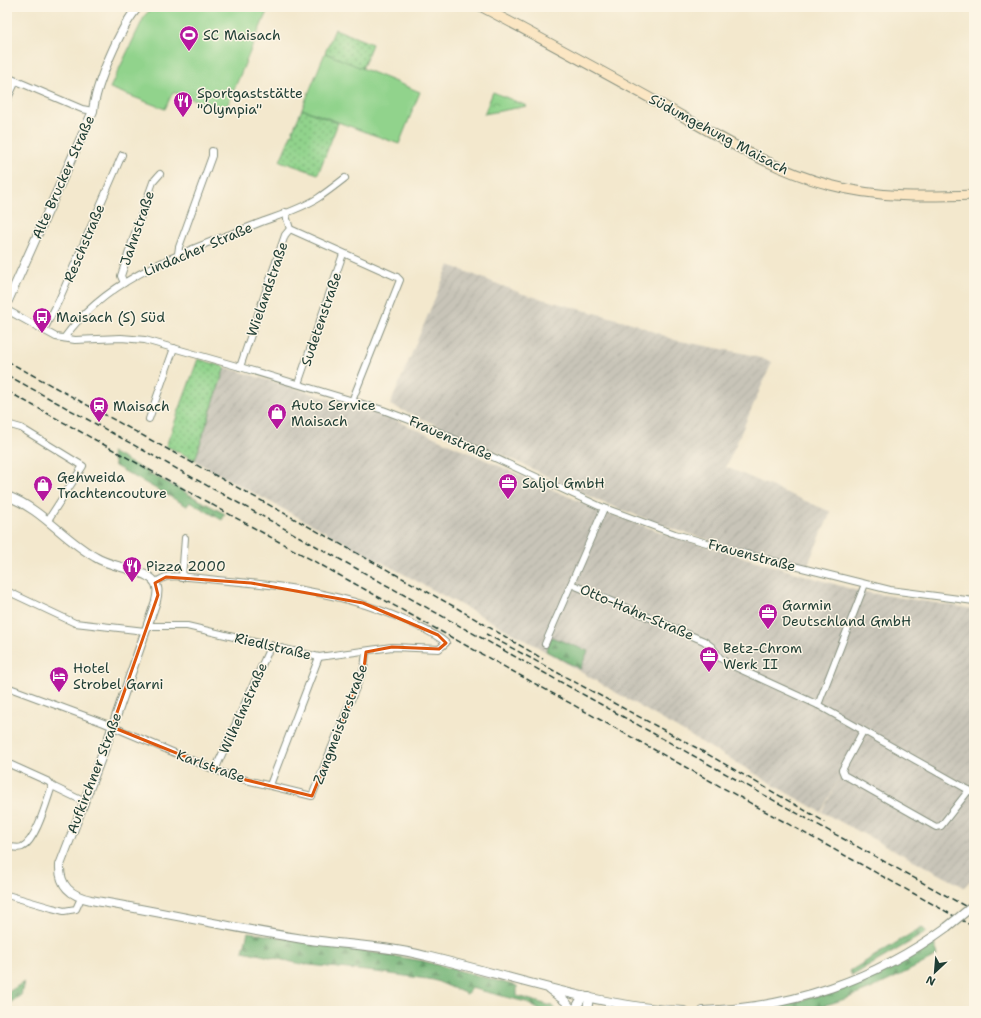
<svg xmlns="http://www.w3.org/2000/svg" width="981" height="1018" font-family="'Shantell Sans',sans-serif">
<defs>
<pattern id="industrial-furrows" width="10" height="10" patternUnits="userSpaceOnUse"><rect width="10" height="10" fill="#c8c4b8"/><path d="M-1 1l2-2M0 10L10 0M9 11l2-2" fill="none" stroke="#aba99f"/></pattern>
<pattern id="grass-dots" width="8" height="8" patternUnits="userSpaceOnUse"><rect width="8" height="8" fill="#91d38c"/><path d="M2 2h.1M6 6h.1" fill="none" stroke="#76ac73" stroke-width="1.8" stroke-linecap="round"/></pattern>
<pattern id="forest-firs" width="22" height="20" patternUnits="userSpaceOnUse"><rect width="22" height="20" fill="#74b578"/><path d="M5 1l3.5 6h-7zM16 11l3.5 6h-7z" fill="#5f9463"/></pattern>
<pattern id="park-crowns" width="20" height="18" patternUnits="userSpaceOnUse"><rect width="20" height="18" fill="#91d38c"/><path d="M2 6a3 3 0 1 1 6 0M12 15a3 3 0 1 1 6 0" fill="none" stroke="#76ac73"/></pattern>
</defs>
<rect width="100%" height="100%" fill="#fcf5e5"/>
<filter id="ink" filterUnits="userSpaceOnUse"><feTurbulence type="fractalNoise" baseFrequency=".025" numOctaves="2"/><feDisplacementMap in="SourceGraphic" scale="8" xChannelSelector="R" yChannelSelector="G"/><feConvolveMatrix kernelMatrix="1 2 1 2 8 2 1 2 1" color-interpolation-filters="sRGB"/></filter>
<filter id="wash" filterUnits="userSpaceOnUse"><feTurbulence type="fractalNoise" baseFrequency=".012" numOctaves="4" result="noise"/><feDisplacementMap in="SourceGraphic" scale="16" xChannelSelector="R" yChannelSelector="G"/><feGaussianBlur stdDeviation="0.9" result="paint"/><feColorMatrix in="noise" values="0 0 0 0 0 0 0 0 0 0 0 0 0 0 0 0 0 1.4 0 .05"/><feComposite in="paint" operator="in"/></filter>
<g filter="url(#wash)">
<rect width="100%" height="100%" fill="#f3e8cd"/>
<g fill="url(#industrial-furrows)">
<polygon points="449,265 523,294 632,323 675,340 747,354 772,362 726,467 831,512 807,566 742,550 676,530 601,502 469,439 390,405"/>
<polygon points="225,367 391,418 599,510 675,537 858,591 974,609 974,876 964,887 822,812 847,763 821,812 773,785 784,762 773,784 531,643 202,465 195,460"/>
</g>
<g fill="url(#grass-dots)" stroke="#588860">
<polygon points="335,29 372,44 362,69 325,53"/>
<polygon points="302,109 338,123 318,174 280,161"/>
<polygon points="198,359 225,367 195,460 166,446"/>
</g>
<g fill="url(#forest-firs)" stroke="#4a7956">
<polygon points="111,452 225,514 222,520 190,502 187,506 115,466"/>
<polygon points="551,637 588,651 580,669 546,651"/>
<polygon points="922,927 927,932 852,976 850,971"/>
<polygon points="248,932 423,961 517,986 517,996 552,1006 556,1011 541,1011 526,1002 471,988 467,994 434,980 376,972 301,964 243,951"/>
<path d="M934,942L937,956C893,979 845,1005 795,1011C778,1013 760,1011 743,1011C816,1002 871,980 934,942Z"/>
<polygon points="24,982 21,995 7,1005 7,993"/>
</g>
<polygon fill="url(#park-crowns)" stroke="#588860" points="493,92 527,106 484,114"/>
<g fill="#91d38c" stroke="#588860">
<polygon points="153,7 264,7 268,9 225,111 173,92 165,109 110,88 145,15"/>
<polygon points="325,53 420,92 399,144 302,109"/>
</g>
</g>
<g filter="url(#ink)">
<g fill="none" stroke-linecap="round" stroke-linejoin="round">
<defs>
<g id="minor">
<polyline points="7,77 82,109 93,111"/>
<polyline points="7,100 16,81"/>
<polyline points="290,229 397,277 400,280 352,401"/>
<polyline points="178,254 179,247 212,156 212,151"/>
<polyline points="124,283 121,276 136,230 153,182 160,174"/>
<polyline points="7,310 56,337 75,340 121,338 145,340 240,367 383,410 428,427 599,506 675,534 746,554 890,590 974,601"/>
<polyline points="44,330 59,300 122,155"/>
<path d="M64,338C110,274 189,251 259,223C278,216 301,209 318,198C327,192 336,185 345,178"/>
<polyline points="240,367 285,235 290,229 285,212"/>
<polyline points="298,384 343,254"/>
<polyline points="149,419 174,348"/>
<polyline points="7,424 21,428 83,466 48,520"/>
<polyline points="604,508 571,584 704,641 712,647 720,658 731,665 818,705 865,584"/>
<polyline points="182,578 185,538"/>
<polyline points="7,591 75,623 145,631"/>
<path d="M147,626H187L319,657L392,647L439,649L446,643C435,633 423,629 409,622C349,594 283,585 217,580C206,579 176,574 166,577C162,578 158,581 155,583"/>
<polyline points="545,644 571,584"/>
<polyline points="7,687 104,723 215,770 238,778 312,796 364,668 366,652"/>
<polyline points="818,705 974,793"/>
<polyline points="863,731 842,770 844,775 936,827 941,826 969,790"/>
<polyline points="7,763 49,782 52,786 83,801"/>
<polyline points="215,770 271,645"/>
<polyline points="270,785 319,657"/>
<path d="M7,846C12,847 18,849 22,847C36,841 47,800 52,786"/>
<polyline points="7,895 52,908 64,911 76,909 81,898"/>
</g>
<g id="tertiary">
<path d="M7,303L93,111C96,84 120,28 138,7"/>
<path d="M7,496C42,509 63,539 95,557C110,567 140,569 152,579C159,585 158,593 156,601L108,740L60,865C59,886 71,896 91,900C160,912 228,927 297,938C340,945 384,945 426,956C511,976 597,1007 684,1011"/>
<polyline points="549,989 565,1001 573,1011"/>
<polyline points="574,1011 583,996"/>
<polyline points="587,1011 589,997"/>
<path d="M703,1011C791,1008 875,980 947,927"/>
</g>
<path id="secondary" d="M482,7C544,40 605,73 666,107C718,136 772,170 830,185C878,198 925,197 974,195"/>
</defs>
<use href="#minor" stroke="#899280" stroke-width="8"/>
<use href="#tertiary" stroke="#899280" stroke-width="10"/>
<use href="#secondary" stroke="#899280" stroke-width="11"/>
<use href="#minor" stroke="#fff" stroke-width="6"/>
<use href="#tertiary" stroke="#fff" stroke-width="8"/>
<use href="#secondary" stroke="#fbe6c3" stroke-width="9"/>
<g stroke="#1f3d34" stroke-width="1.5" stroke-dasharray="6 3" stroke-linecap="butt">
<polyline points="7,361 455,607 543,659"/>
<path d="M7,375C330,553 651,733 974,911"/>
<polyline points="7,391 974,927"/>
<polyline points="486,634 695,747 825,822"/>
</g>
<defs>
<polyline id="tertiary-bridge" points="947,927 974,905"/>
</defs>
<use href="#tertiary-bridge" stroke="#899280" stroke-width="10" stroke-linecap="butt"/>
<use href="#tertiary-bridge" stroke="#fff" stroke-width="8"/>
</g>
</g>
<path fill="none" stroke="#de580e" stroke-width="3" stroke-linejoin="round" d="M166,577L251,583L363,603L438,635L446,643L439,649L392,647L366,652L364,668L312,796L238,778L112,727L158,595L155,583Z"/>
<defs>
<symbol id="stadium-pin" viewBox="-11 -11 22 30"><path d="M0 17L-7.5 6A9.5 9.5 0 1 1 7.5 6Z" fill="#b5179e" stroke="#fcf5e5"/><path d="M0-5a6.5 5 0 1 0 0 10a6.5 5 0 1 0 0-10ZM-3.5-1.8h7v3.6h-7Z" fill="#fff"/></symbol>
<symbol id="restaurant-pin" viewBox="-11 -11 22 30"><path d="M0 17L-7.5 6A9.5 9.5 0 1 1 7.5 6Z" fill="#b5179e" stroke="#fcf5e5"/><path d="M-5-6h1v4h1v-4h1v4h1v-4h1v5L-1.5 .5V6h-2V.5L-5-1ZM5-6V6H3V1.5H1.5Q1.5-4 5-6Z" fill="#fff"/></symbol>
<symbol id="bus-pin" viewBox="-11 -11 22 30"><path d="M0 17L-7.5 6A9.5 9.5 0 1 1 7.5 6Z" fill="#b5179e" stroke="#fcf5e5"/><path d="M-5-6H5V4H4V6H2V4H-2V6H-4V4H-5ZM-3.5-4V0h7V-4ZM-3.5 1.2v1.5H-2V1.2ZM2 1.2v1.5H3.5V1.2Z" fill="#fff"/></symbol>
<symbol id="station-pin" viewBox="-11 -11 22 30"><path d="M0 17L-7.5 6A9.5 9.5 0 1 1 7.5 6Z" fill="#b5179e" stroke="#fcf5e5"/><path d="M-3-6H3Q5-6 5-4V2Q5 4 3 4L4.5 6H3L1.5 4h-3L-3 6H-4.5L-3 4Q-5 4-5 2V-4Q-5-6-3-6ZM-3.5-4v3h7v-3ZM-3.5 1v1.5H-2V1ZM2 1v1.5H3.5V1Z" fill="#fff"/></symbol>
<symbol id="shop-pin" viewBox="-11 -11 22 30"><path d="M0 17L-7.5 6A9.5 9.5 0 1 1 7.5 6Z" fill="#b5179e" stroke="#fcf5e5"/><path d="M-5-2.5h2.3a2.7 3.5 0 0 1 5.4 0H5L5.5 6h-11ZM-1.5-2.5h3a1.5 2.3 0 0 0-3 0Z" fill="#fff"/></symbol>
<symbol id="office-pin" viewBox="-11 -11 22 30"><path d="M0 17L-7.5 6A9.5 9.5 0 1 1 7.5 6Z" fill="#b5179e" stroke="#fcf5e5"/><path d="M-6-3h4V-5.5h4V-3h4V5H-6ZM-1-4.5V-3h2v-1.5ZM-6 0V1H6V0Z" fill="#fff"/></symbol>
<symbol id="hotel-pin" viewBox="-11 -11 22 30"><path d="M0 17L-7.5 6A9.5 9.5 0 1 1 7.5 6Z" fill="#b5179e" stroke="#fcf5e5"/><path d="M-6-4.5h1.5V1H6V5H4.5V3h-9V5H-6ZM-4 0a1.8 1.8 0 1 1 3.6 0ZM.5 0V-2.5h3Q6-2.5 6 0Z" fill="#fff"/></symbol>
</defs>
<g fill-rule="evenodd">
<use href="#stadium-pin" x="178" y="24" width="22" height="30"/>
<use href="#restaurant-pin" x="172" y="90" width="22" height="30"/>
<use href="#bus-pin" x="31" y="306" width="22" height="30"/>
<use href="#station-pin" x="88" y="395" width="22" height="30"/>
<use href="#shop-pin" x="266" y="402" width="22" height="30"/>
<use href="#office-pin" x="497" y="472" width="22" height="30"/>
<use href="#shop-pin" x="32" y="474" width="22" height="30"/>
<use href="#restaurant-pin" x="121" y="555" width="22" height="30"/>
<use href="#office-pin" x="757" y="602" width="22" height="30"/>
<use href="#office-pin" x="698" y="645" width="22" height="30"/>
<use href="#hotel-pin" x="48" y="665" width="22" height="30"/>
</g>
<g text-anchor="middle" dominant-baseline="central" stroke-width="3" stroke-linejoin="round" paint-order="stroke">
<g font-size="14" fill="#1f3d34" stroke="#fcf5e5" text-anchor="start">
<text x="203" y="35">SC Maisach</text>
<text x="197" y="93">Sportgaststätte<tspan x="197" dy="16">"Olympia"</tspan></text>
<text x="56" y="317">Maisach (S) Süd</text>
<text x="291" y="405">Auto Service<tspan x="291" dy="16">Maisach</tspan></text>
<text x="113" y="406">Maisach</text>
<text x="57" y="477">Gehweida<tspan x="57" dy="16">Trachtencouture</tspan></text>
<text x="522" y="483">Saljol GmbH</text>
<text x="146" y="566">Pizza 2000</text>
<text x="782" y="605">Garmin<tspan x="782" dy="16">Deutschland GmbH</tspan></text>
<text x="723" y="648">Betz-Chrom<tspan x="723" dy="16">Werk II</tspan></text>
<text x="73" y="668">Hotel<tspan x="73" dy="16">Strobel Garni</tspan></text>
</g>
<g font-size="14" fill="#1f3d34" stroke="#fcf5e5">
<text transform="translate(719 134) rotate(28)">Südumgehung Maisach</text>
<text transform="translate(63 177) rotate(-66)">Alte Brucker Straße</text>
<text transform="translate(137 228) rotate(-71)">Jahnstraße</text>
<text transform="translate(84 243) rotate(-67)">Reschstraße</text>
<text transform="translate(198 249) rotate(-23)">Lindacher Straße</text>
<text transform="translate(267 289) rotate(-71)">Wielandstraße</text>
<text transform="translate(321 319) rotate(-71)">Sudetenstraße</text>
<text transform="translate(451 438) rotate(24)">Frauenstraße</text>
<text transform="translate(752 555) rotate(15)">Frauenstraße</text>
<text transform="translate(637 612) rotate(23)">Otto-Hahn-Straße</text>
<text transform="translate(273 646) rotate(13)">Riedlstraße</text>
<text transform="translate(243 708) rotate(-66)">Wilhelmstraße</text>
<text transform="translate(340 724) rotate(-69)">Zangmeisterstraße</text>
<text transform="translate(211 766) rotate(20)">Karlstraße</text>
<text transform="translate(94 773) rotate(-69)">Aufkirchner Straße</text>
</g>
</g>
<rect width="981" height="1018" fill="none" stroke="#fcf5e5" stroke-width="24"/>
<g transform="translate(935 972) rotate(206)" stroke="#fcf5e5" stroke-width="3" paint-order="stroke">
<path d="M0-3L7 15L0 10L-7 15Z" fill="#1f3d34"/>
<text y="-6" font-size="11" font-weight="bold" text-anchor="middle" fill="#1f3d34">N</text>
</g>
</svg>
